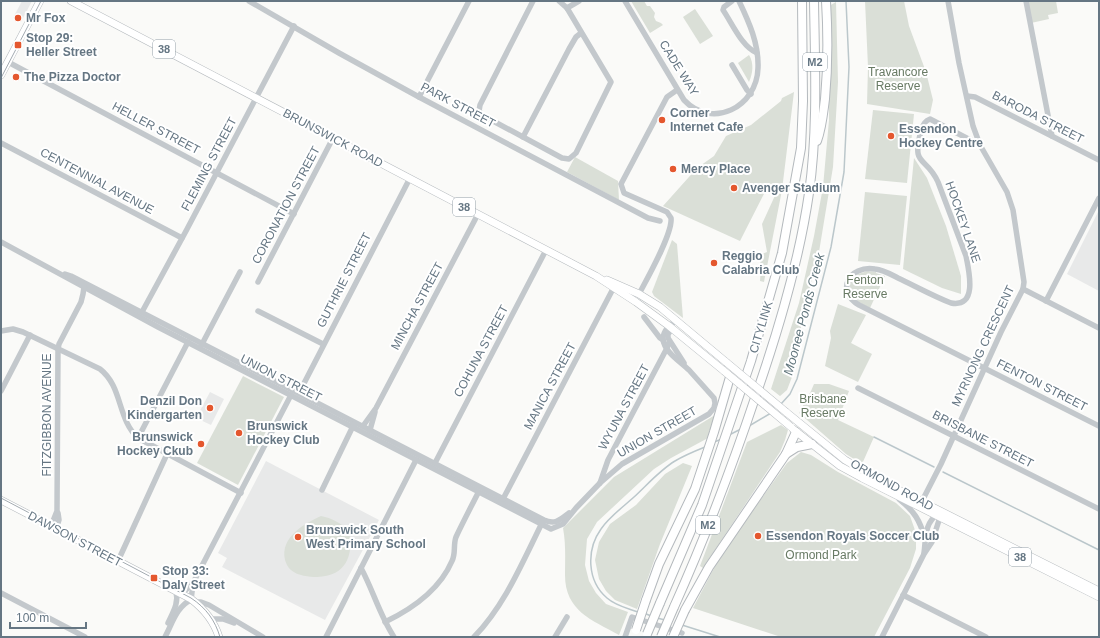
<svg xmlns="http://www.w3.org/2000/svg" width="1100" height="638" font-family="Arial,sans-serif">
<rect width="100%" height="100%" fill="#fafaf8"/>
<g fill="#e8e9e9">
<polygon points="22,1 32,1 21,22 13,18"/>
<polygon points="1098,212 1099,213 1099,291 1067,274"/>
<polygon points="210,392 224,399 211,425 196,418"/>
<polygon points="266,461 379,520 325,620 222,567 227,558 218,553"/>
</g>
<g fill="#dadfd7">
<polygon points="631,1 644,1 647,6 650,6 655,13 654,17 656,21 661,23 663,25 650,33"/>
<polygon points="865,1 904,1 909,26 926,72 933,100 930,114 867,104 868,67"/>
<polygon points="1026,1 1056,1 1058,13 1048,15 1049,19 1031,23"/>
<polygon points="836,2 838,82 833,167 819,252 802,319 798,352 792,377 787,390 780,396 771,389 799,303 814,236 823,187 829,120 829,6"/>
<polygon points="695,9 713,36 700,44 683,17"/>
<path d="M749,55C754,63 753,73 749,82L738,63Z"/>
<polygon points="794,92 782,190 764,282 760,281 761,266 759,255 767,252 762,224 778,189 769,184 740,241 663,206 697,168 714,156 726,136 751,125 781,101 782,98"/>
<polygon points="873,110 914,114 907,183 865,179"/>
<polygon points="575,157 618,181 619,200 567,172"/>
<polygon points="914,158 927,178 946,226 961,276 961,294 942,288 903,269"/>
<polygon points="865,192 907,196 900,265 858,261"/>
<polygon points="672,240 677,244 683,318 654,296 652,292"/>
<path d="M868,271L876,272V273L885,276L870,308C860,303 846,297 850,283C851,280 853,276 856,275C859,273 865,272 868,271Z"/>
<polygon points="838,304 866,315 851,343 872,354 858,382 825,366 831,338 830,331"/>
<polygon points="243,376 284,397 238,485 197,463"/>
<polygon points="814,384 829,384 849,391 838,420 874,437 862,464 846,454 799,413 811,391"/>
<path d="M715,415L708,438L671,458L654,469L597,522L587,539L585,565L589,581L596,593L606,604L628,612L619,635C592,620 565,611 565,575C565,559 566,544 563,528L614,477Z"/>
<polygon points="781,425 788,430 785,440 780,452 703,568 700,566 747,442"/>
<polygon points="801,452 811,455 838,472 896,503 910,516 916,533 916,549 910,568 874,637 781,637 693,608 721,555 787,463"/>
<polygon points="683,463 692,466 660,544 637,609 615,600 606,591 599,579 595,560 599,542 610,524 636,505 665,474"/>
<path d="M321,516C332,518 340,523 349,530C354,556 346,576 317,577C309,577 298,576 291,570C288,568 286,563 285,560C280,537 304,524 321,516Z"/>
</g>
<g fill="none" stroke-linecap="round" stroke-linejoin="round">
<g stroke="#bbc7cb" stroke-width="1.5">
<polyline points="781,404 790,394 797,379 831,247 844,172 849,67 846,1"/>
<polyline points="749,426 771,413"/>
<polyline points="729,435 741,429"/>
<polyline points="874,437 934,467"/>
<polyline points="714,442 722,439"/>
<polyline points="943,472 1099,550"/>
<path d="M638,612C627,608 616,606 607,598C587,581 586,550 601,529C609,517 623,507 634,497C647,485 660,470 675,461C685,455 695,451 705,447"/>
<polyline points="644,613 651,616"/>
<polyline points="657,618 665,620"/>
<polyline points="682,625 720,637"/>
</g>
<defs>
<g id="major">
<polyline points="71,1 596,276 636,302 669,326 724,371"/>
<polyline points="1,75 40,1"/>
<polyline points="607,280 639,294 660,307 726,362"/>
<polyline points="786,412 845,460 875,478 1099,591"/>
<polyline points="793,429 840,466 862,478 1099,597"/>
<path d="M1,500L191,599C204,609 214,621 219,637"/>
</g>
<g id="highway">
<path d="M817,141C822,127 823,114 825,99C828,66 828,34 826,1"/>
<polyline points="786,454 797,447 812,444"/>
<polyline points="646,600 659,564 695,489 714,432 730,377"/>
<polyline points="660,603 702,505 751,361 782,253 801,148 803,101 802,1"/>
<path d="M674,607C705,538 732,467 756,395C779,329 799,262 809,193C818,130 815,65 814,1"/>
<polyline points="685,610 709,567 786,454 796,432"/>
</g>
</defs>
<use href="#major" stroke="#b5babe" stroke-width="8"/>
<use href="#highway" stroke="#b4b9bd" stroke-width="10"/>
<g stroke="#c3c8cc" stroke-width="5.5">
<polyline points="249,1 339,53 419,97 648,218 660,221"/>
<polyline points="533,1 480,105 479,111 482,115 562,158 569,159 576,153 611,82 567,8 559,1"/>
<path d="M625,1L684,100C712,130 757,107 758,68C759,44 749,22 739,1"/>
<path d="M732,1L724,7L723,10C732,23 742,47 757,53"/>
<polyline points="1026,1 1052,136"/>
<polyline points="567,8 579,1"/>
<polyline points="8,62 294,214"/>
<polyline points="732,65 747,90 751,94"/>
<polyline points="967,96 975,97 1099,160"/>
<polyline points="419,97 469,1"/>
<polyline points="523,137 569,49 576,37 581,33"/>
<polyline points="1,143 182,238"/>
<path d="M980,145L930,119C924,121 923,126 921,131C911,168 926,155 938,182L966,256C969,271 978,308 951,303C933,296 915,286 898,278C890,274 884,270 875,269C849,265 835,291 859,305L1099,426"/>
<path d="M1,242L158,327L551,529L563,524L576,508L600,483L622,464L709,414L714,408L715,403L714,398C706,389 697,379 689,370C681,362 664,352 663,339C663,330 670,325 677,320"/>
<path d="M65,274L71,276L544,520C555,525 560,520 569,513"/>
<polyline points="258,282 333,138"/>
<polyline points="1023,289 1099,328"/>
<path d="M639,294C647,279 673,233 671,218L667,212L624,193L621,184L667,97L677,90"/>
<polyline points="1046,301 1099,198"/>
<polyline points="258,311 323,344"/>
<polyline points="142,312 186,231 294,26"/>
<polyline points="644,317 660,338 663,340"/>
<polyline points="671,330 668,334 668,338 684,363"/>
<path d="M1,331L13,329L23,332L100,369C123,387 117,419 138,438L241,493"/>
<polyline points="201,346 240,272"/>
<polyline points="858,388 1099,509"/>
<polyline points="1,391 30,335"/>
<polyline points="299,393 410,178"/>
<polyline points="363,426 376,408 478,214"/>
<polyline points="370,430 375,412"/>
<polyline points="138,438 188,342"/>
<polyline points="435,463 546,250"/>
<polyline points="600,483 608,460 667,348 669,342"/>
<polyline points="322,490 354,424"/>
<polyline points="503,499 615,285"/>
<path d="M899,499C914,511 920,520 925,539"/>
<polyline points="920,505 941,464 1001,332 1023,289 1024,282 1013,210 1007,192 980,145 973,126 959,63 948,1"/>
<polyline points="51,526 57,511 58,349 59,344 81,302 83,294 84,287"/>
<polyline points="56,529 59,520 58,513"/>
<path d="M924,553C926,539 924,523 938,514"/>
<polyline points="118,561 167,454"/>
<path d="M361,568C373,590 380,616 394,637"/>
<polyline points="1,593 85,637"/>
<polyline points="181,594 185,591 194,581 291,395"/>
<polyline points="903,595 986,637"/>
<polyline points="194,602 201,602 209,605 263,637"/>
<polyline points="211,619 223,619 234,623"/>
<path d="M385,622C412,609 440,589 452,561C456,553 453,545 456,537C463,522 471,507 478,493"/>
<path d="M168,623C173,612 179,603 176,591"/>
<path d="M165,637C172,624 177,606 191,600L193,584"/>
<polyline points="326,637 416,460"/>
<path d="M474,637C505,605 522,563 542,523"/>
<polyline points="555,637 567,617"/>
<polyline points="625,637 632,617 682,633"/>
<polyline points="882,637 924,554 932,542 941,514"/>
</g>
<use href="#major" stroke="#fff" stroke-width="7"/>
<use href="#highway" stroke="#fff" stroke-width="8"/>
<g stroke="#a2aab0" stroke-width="1">
<polyline points="1,78 41,1"/>
<path d="M1,498L191,598C206,608 215,620 220,637"/>
</g>
<defs>
<g id="major-bridge">
<polyline points="726,362 786,412"/>
<polyline points="724,371 791,427"/>
</g>
<g id="highway-bridge">
<polyline points="636,630 646,600"/>
<polyline points="647,634 660,603"/>
<polyline points="661,637 674,607"/>
<polyline points="673,637 685,610"/>
</g>
</defs>
<use href="#major-bridge" stroke="#b5babe" stroke-width="8" stroke-linecap="butt"/>
<use href="#highway-bridge" stroke="#b4b9bd" stroke-width="10" stroke-linecap="butt"/>
<use href="#major-bridge" stroke="#fff" stroke-width="7"/>
<use href="#highway-bridge" stroke="#fff" stroke-width="8"/>
</g>
<g fill="#e4572e" stroke="#fff" stroke-width="1.5">
<circle cx="18" cy="18" r="4"/>
<rect x="14" y="41" width="8" height="8" rx="2"/>
<circle cx="16" cy="77" r="4"/>
<circle cx="662" cy="120" r="4"/>
<circle cx="891" cy="136" r="4"/>
<circle cx="673" cy="169" r="4"/>
<circle cx="734" cy="188" r="4"/>
<circle cx="714" cy="263" r="4"/>
<circle cx="210" cy="408" r="4"/>
<circle cx="239" cy="433" r="4"/>
<circle cx="201" cy="444" r="4"/>
<circle cx="758" cy="536" r="4"/>
<circle cx="298" cy="537" r="4"/>
<rect x="150" y="574" width="8" height="8" rx="2"/>
</g>
<g text-anchor="middle" dominant-baseline="central" stroke-width="4" stroke-linejoin="round" paint-order="stroke">
<g fill="#fff" stroke="#939fa8" stroke-width="1">
<rect x="153" y="40" width="22" height="18" rx="3"/>
<rect x="803" y="53" width="24" height="18" rx="3"/>
<rect x="453" y="198" width="22" height="18" rx="3"/>
<rect x="696" y="516" width="24" height="18" rx="3"/>
<rect x="1009" y="548" width="22" height="18" rx="3"/>
</g>
<g font-size="11" font-weight="bold" fill="#657683">
<text x="164" y="49">38</text>
<text x="815" y="62">M2</text>
<text x="464" y="207">38</text>
<text x="708" y="525">M2</text>
<text x="1020" y="557">38</text>
</g>
<g font-size="12" font-weight="bold" fill="#657683" stroke="#fff" text-anchor="start">
<text x="26" y="18">Mr Fox</text>
<text x="26" y="38">Stop 29:<tspan x="26" dy="14">Heller Street</tspan></text>
<text x="24" y="77">The Pizza Doctor</text>
<text x="670" y="113">Corner<tspan x="670" dy="14">Internet Cafe</tspan></text>
<text x="899" y="129">Essendon<tspan x="899" dy="14">Hockey Centre</tspan></text>
<text x="681" y="169">Mercy Place</text>
<text x="742" y="188">Avenger Stadium</text>
<text x="722" y="256">Reggio<tspan x="722" dy="14">Calabria Club</tspan></text>
<text x="202" y="401" text-anchor="end">Denzil Don<tspan x="202" dy="14">Kindergarten</tspan></text>
<text x="247" y="426">Brunswick<tspan x="247" dy="14">Hockey Club</tspan></text>
<text x="193" y="437" text-anchor="end">Brunswick<tspan x="193" dy="14">Hockey Ckub</tspan></text>
<text x="306" y="530">Brunswick South<tspan x="306" dy="14">West Primary School</tspan></text>
<text x="766" y="536">Essendon Royals Soccer Club</text>
<text x="162" y="571">Stop 33:<tspan x="162" dy="14">Daly Street</tspan></text>
</g>
<g font-size="12" fill="#657683" stroke="#fff">
<text transform="translate(679 68) rotate(58)">CADE WAY</text>
<text transform="translate(458 105) rotate(28)">PARK STREET</text>
<text transform="translate(1038 117) rotate(27)">BARODA STREET</text>
<text transform="translate(156 128) rotate(28)">HELLER STREET</text>
<text transform="translate(333 138) rotate(28)">BRUNSWICK ROAD</text>
<text transform="translate(209 164) rotate(-62)">FLEMING STREET</text>
<text transform="translate(97 181) rotate(28)">CENTENNIAL AVENUE</text>
<text transform="translate(286 205) rotate(-62)">CORONATION STREET</text>
<text transform="translate(963 222) rotate(71)">HOCKEY LANE</text>
<text transform="translate(344 280) rotate(-63)">GUTHRIE STREET</text>
<text transform="translate(417 306) rotate(-62)">MINCHA STREET</text>
<text transform="translate(761 327) rotate(-73)">CITYLINK</text>
<text transform="translate(983 346) rotate(-65)">MYRNONG CRESCENT</text>
<text transform="translate(481 351) rotate(-62)">COHUNA STREET</text>
<text transform="translate(281 378) rotate(27)">UNION STREET</text>
<text transform="translate(1042 385) rotate(27)">FENTON STREET</text>
<text transform="translate(550 386) rotate(-62)">MANICA STREET</text>
<text transform="translate(624 407) rotate(-62)">WYUNA STREET</text>
<text transform="translate(47 415) rotate(-90)">FITZGIBBON AVENUE</text>
<text transform="translate(657 432) rotate(-30)">UNION STREET</text>
<text transform="translate(983 439) rotate(27)">BRISBANE STREET</text>
<text transform="translate(892 485) rotate(29)">ORMOND ROAD</text>
<text transform="translate(75 539) rotate(28)">DAWSON STREET</text>
</g>
<g font-size="12" fill="#687a64" stroke="#fff">
<text x="898" y="72">Travancore<tspan x="898" dy="14">Reserve</tspan></text>
<text x="865" y="280">Fenton<tspan x="865" dy="14">Reserve</tspan></text>
<text x="823" y="399">Brisbane<tspan x="823" dy="14">Reserve</tspan></text>
<text x="821" y="555">Ormond Park</text>
</g>
<g font-size="13" font-style="italic" fill="#60757c" stroke="#fff">
<text transform="translate(804 314) rotate(-75)">Moonee Ponds Creek</text>
</g>
</g>
<rect width="1100" height="638" fill="none" stroke="#657683" stroke-width="4"/>
<path d="M10 622v6h76v-6" fill="none" stroke="#657683" stroke-width="2"/>
<text x="16" y="622" font-size="12" fill="#657683" stroke="#ffffff" stroke-width="3" paint-order="stroke">100 m</text>
</svg>
